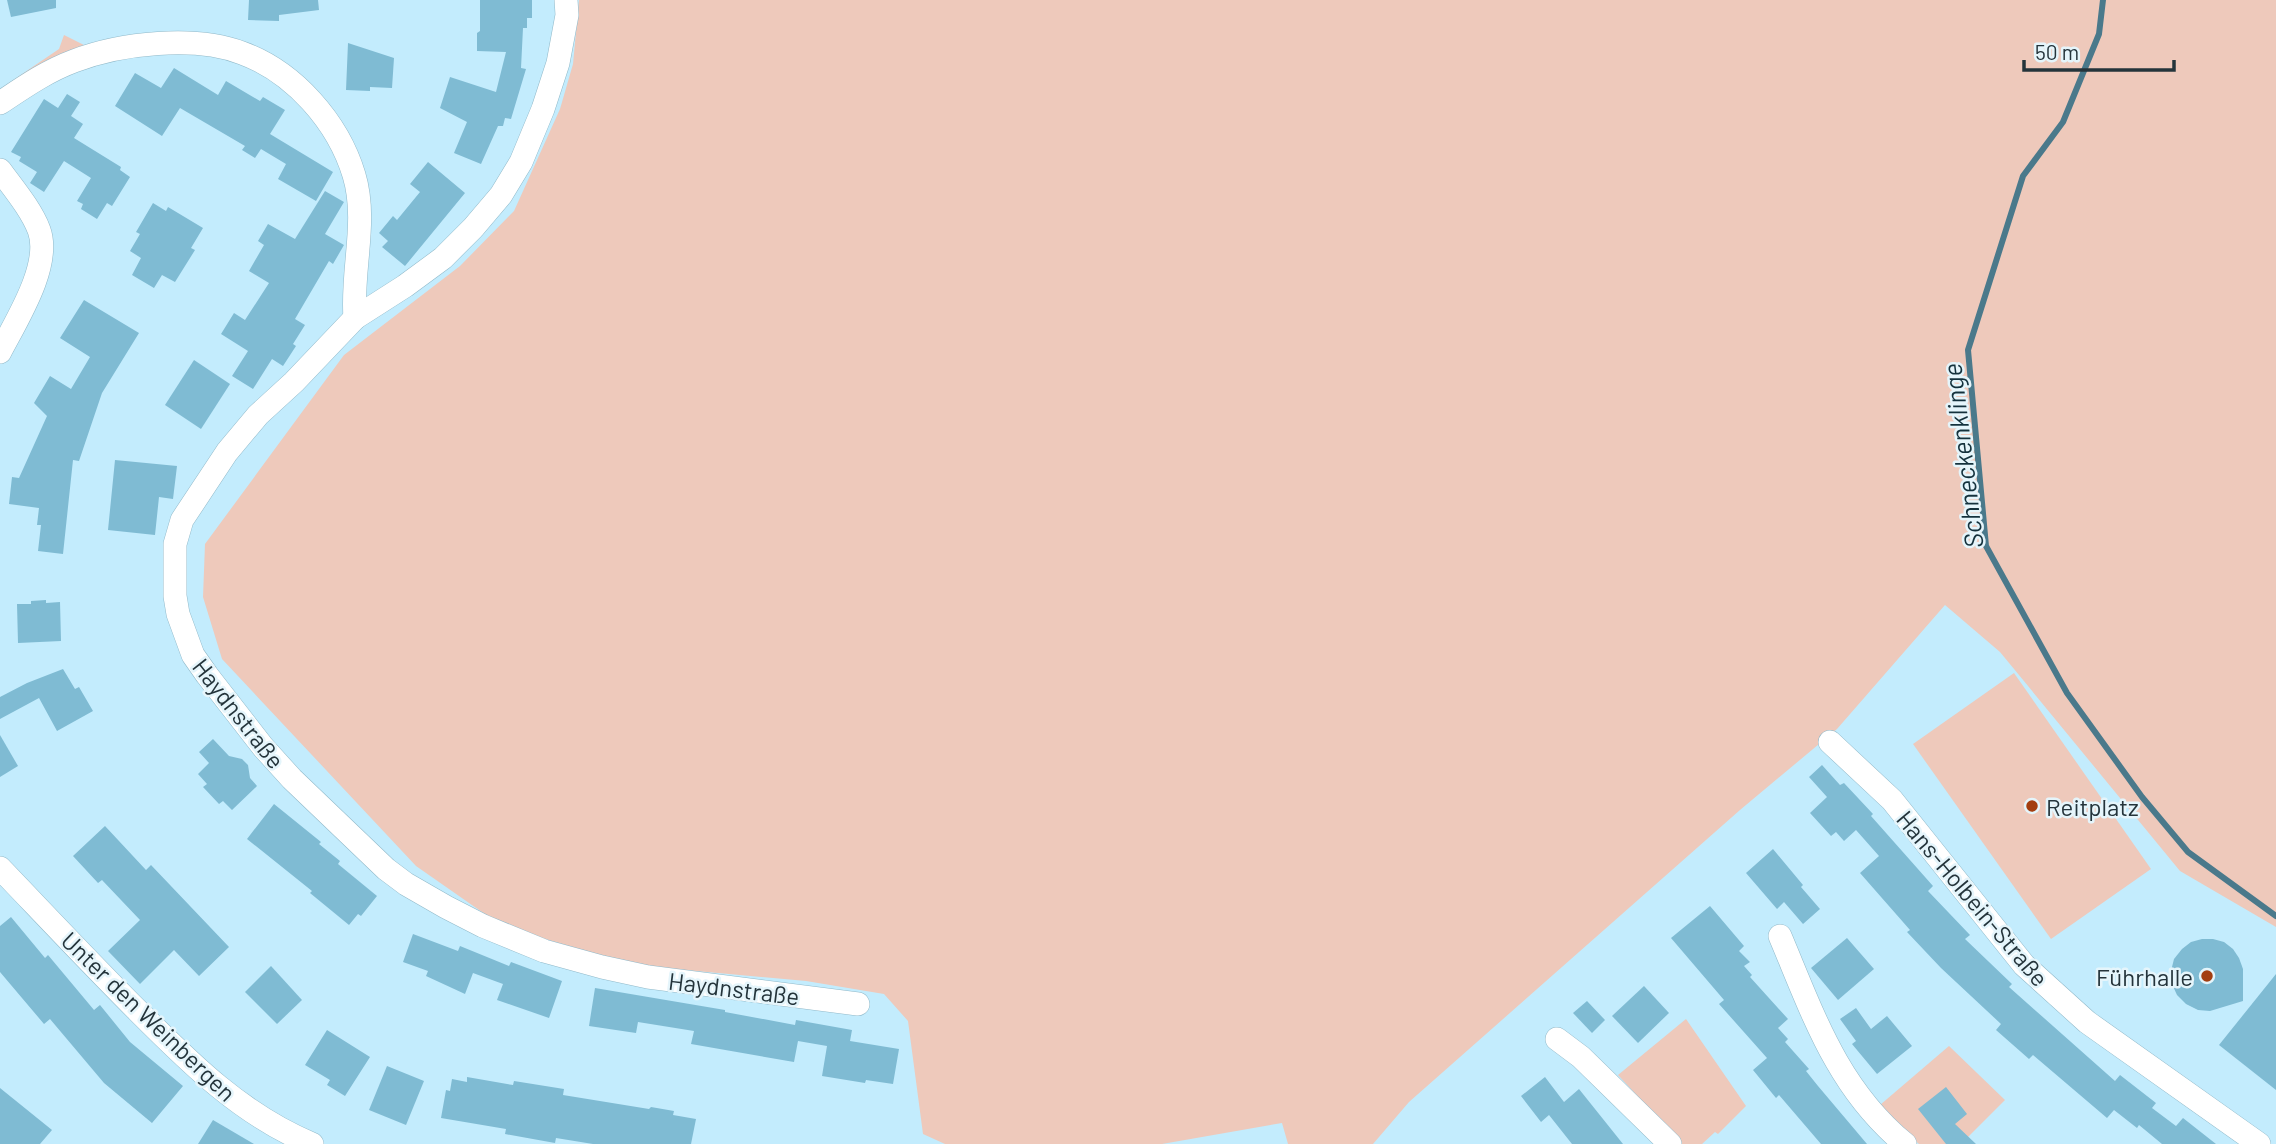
<svg xmlns="http://www.w3.org/2000/svg" width="2276" height="1144" font-family="Barlow,sans-serif">
<rect width="100%" height="100%" fill="#c3ecfd"/>
<g fill="#eec9bb">
<polygon points="579,0 2276,0 2276,927 2180,871 2000,652 1945,605 1837,729 1740,810 1409,1102 1373,1144 1288,1144 1282,1123 1162,1144 945,1144 923,1134 908,1021 884,994 806,981 631,965 502,926 416,866 222,659 203,597 205,544 344,355 460,266 514,211 560,109 573,64"/>
<polygon points="64,35 88,47 0,94 0,89 59,49"/>
<polygon points="2014,673 2151,869 2051,939 1913,744"/>
<polygon points="1686,1019 1746,1106 1718,1134 1715,1132 1702,1144 1682,1144 1618,1075"/>
<polygon points="1949,1046 2005,1100 1961,1144 1919,1144 1900,1128 1880,1105"/>
</g>
<g fill="none" stroke-linecap="round" stroke-linejoin="round">
<polyline stroke="#4a798b" stroke-width="6" points="2103,0 2099,34 2063,122 2023,176 1968,350 1986,546 2067,693 2142,797 2188,852 2276,916"/>
</g>
<g fill="#7fbbd3">
<polygon points="7,0 56,0 56,8 11,17"/>
<polygon points="249,0 318,0 319,10 279,15 279,21 248,20"/>
<polygon points="480,0 532,0 532,18 527,18 527,28 523,28 521,68 526,69 511,119 505,118 503,126 498,126 481,164 454,153 467,122 440,108 450,77 496,92 506,52 477,51 477,33 480,31"/>
<polygon points="348,43 394,58 392,88 370,87 370,91 346,90"/>
<polygon points="174,68 218,95 226,81 260,101 263,97 285,110 270,134 333,172 316,201 278,179 286,164 261,149 255,158 242,150 245,146 180,108 162,136 115,106 135,73 161,88"/>
<polygon points="67,94 80,102 71,116 83,124 74,138 121,167 120,170 130,177 112,206 107,203 97,219 81,209 83,204 77,201 91,178 64,161 44,192 30,183 37,172 19,161 21,157 11,152 44,99 58,108"/>
<polygon points="428,162 465,193 405,266 382,247 388,241 379,233 393,216 397,220 420,192 410,184"/>
<polygon points="325,191 344,202 325,234 344,245 333,264 329,261 295,319 305,325 293,344 296,346 283,366 272,359 253,389 232,376 248,351 221,334 234,313 245,320 269,283 249,271 264,245 258,241 268,224 295,239"/>
<polygon points="153,203 166,211 168,207 203,228 191,248 195,250 175,282 162,275 154,288 132,275 141,258 130,251 140,234 136,232"/>
<polygon points="84,300 139,333 102,393 79,461 73,460 63,554 38,551 41,525 37,525 39,508 9,504 12,477 19,478 47,416 34,403 50,376 71,389 90,357 60,338"/>
<polygon points="194,360 230,384 201,429 165,405"/>
<polygon points="115,460 177,466 173,499 159,497 155,535 108,530"/>
<polygon points="46,600 46,603 60,602 61,641 18,643 17,604 31,604 31,601"/>
<polygon points="63,669 75,689 79,687 93,711 57,731 39,698 0,719 0,697 27,683"/>
<polygon points="0,735 18,766 0,777"/>
<polygon points="213,739 229,756 242,759 248,765 250,778 257,786 232,810 223,801 219,804 203,787 207,784 198,774 209,763 199,752"/>
<polygon points="1822,765 1840,785 1844,783 1873,814 1871,816 1933,886 1928,891 1970,935 1965,939 2012,984 2009,987 2115,1081 2120,1075 2156,1103 2152,1108 2176,1126 2183,1118 2216,1144 2162,1144 2139,1125 2137,1128 2114,1110 2107,1118 2033,1055 2029,1059 1996,1030 2001,1024 1941,968 1907,932 1910,930 1860,873 1879,856 1856,830 1844,841 1836,832 1831,836 1810,813 1827,797 1809,777"/>
<polygon points="274,804 321,842 319,844 340,861 338,864 377,896 361,916 358,914 349,925 310,893 312,891 247,839"/>
<polygon points="105,826 146,870 151,865 229,947 199,976 174,950 140,984 108,951 140,920 102,880 98,883 73,856"/>
<polygon points="1773,849 1803,885 1801,887 1820,909 1803,924 1784,902 1777,909 1746,873"/>
<polygon points="1710,906 1744,946 1739,951 1750,962 1744,966 1752,975 1750,977 1788,1019 1778,1028 1788,1039 1785,1042 1809,1069 1806,1071 1818,1086 1867,1144 1821,1144 1779,1095 1776,1098 1753,1070 1767,1058 1719,1004 1724,1000 1671,938"/>
<polygon points="11,917 45,958 48,955 94,1010 100,1005 130,1042 183,1086 152,1123 104,1083 50,1019 44,1024 0,972 0,926"/>
<polygon points="413,934 458,951 460,946 509,966 511,962 562,981 549,1018 497,1000 503,984 473,973 465,994 426,976 428,971 403,962"/>
<polygon points="1847,938 1874,969 1838,1000 1811,968"/>
<polygon points="2202,939 2213,939 2224,942 2233,949 2239,958 2243,969 2243,1001 2210,1011 2198,1010 2186,1004 2177,995 2172,984 2171,971 2174,959 2182,949 2191,942"/>
<polygon points="271,966 302,1000 277,1024 245,992"/>
<polygon points="2276,974 2276,1090 2219,1045"/>
<polygon points="1644,986 1669,1013 1638,1043 1612,1016"/>
<polygon points="595,988 725,1010 725,1012 795,1025 796,1020 852,1030 850,1041 899,1049 893,1084 866,1080 865,1083 822,1076 827,1046 798,1041 794,1062 691,1044 694,1031 638,1022 636,1033 589,1026"/>
<polygon points="1587,1001 1605,1020 1592,1033 1573,1013"/>
<polygon points="1856,1008 1871,1029 1887,1016 1912,1046 1877,1074 1852,1044 1856,1041 1840,1019"/>
<polygon points="327,1030 370,1057 345,1096 327,1085 330,1080 305,1065"/>
<polygon points="387,1066 424,1081 406,1125 369,1110"/>
<polygon points="467,1077 513,1085 514,1081 564,1089 563,1095 649,1109 651,1107 674,1111 673,1115 696,1119 691,1144 593,1144 556,1138 555,1143 505,1134 506,1129 441,1118 446,1090 450,1091 452,1079 467,1082"/>
<polygon points="1545,1077 1564,1102 1579,1089 1623,1144 1572,1144 1549,1115 1541,1122 1521,1096"/>
<polygon points="1946,1087 1967,1114 1955,1124 1976,1144 1946,1144 1918,1109"/>
<polygon points="0,1088 52,1130 40,1144 0,1144"/>
<polygon points="213,1120 254,1144 198,1144"/>
</g>
<g fill="none" stroke-linecap="round" stroke-linejoin="round">
<defs>
<g id="street">
<polyline points="566,0 567,15 558,63 543,109 521,162 501,195 473,228 443,258 405,286 355,318 294,382 258,415 227,452 182,520 175,544 175,596 178,614 193,655 207,675 263,747 292,779 386,869 406,884 446,907 483,926 544,951 602,967 648,977 858,1004"/>
<path d="M0,103C24,87 47,71 74,61C121,43 195,35 242,53C294,72 338,122 354,175C368,221 351,271 355,318"/>
<path d="M0,170C13,188 31,209 39,230C52,265 16,321 0,352"/>
<polyline points="1830,742 1892,800 2024,965 2087,1022 2259,1144"/>
<path d="M0,868C46,916 91,964 138,1011C191,1064 242,1115 312,1144"/>
<path d="M1780,936C1813,1014 1837,1088 1905,1144"/>
<polyline points="1557,1039 1581,1057 1670,1144"/>
</g>
</defs>
<use href="#street" stroke="#91b9c9" stroke-width="24"/>
<use href="#street" stroke="#fff" stroke-width="23"/>
</g>
<g fill="#a33e10" stroke="#e5f5fb" stroke-width="2.5">
<circle cx="2032" cy="806" r="7"/>
<circle cx="2207" cy="976" r="7"/>
</g>
<g text-anchor="middle" dominant-baseline="central" stroke-width="5" stroke-linejoin="round" paint-order="stroke">
<g font-size="24" fill="#24343b" stroke="#e5f5fb">
<text transform="translate(239 713) rotate(52)">Haydnstraße</text>
<text transform="translate(1973 898) rotate(50)">Hans-Holbein-Straße</text>
<text transform="translate(734 988) rotate(7)">Haydnstraße</text>
<text transform="translate(149 1016) rotate(44)">Unter den Weinbergen</text>
</g>
<g font-size="24" fill="#24343b" stroke="#e5f5fb" text-anchor="start">
<text x="2046" y="806">Reitplatz</text>
<text x="2193" y="976" text-anchor="end">Führhalle</text>
</g>
<g font-size="26" font-style="italic" fill="#14313c" stroke="#e5f5fb">
<text transform="translate(1962 456) rotate(-97)">Schneckenklinge</text>
</g>
</g>
<path d="M2024 60v10h150v-10" fill="none" stroke="#24343b" stroke-width="3.5"/>
<text x="2035" y="60" font-size="21" fill="#24343b" stroke="#e5f5fb" stroke-width="5" paint-order="stroke">50 m</text>
</svg>
